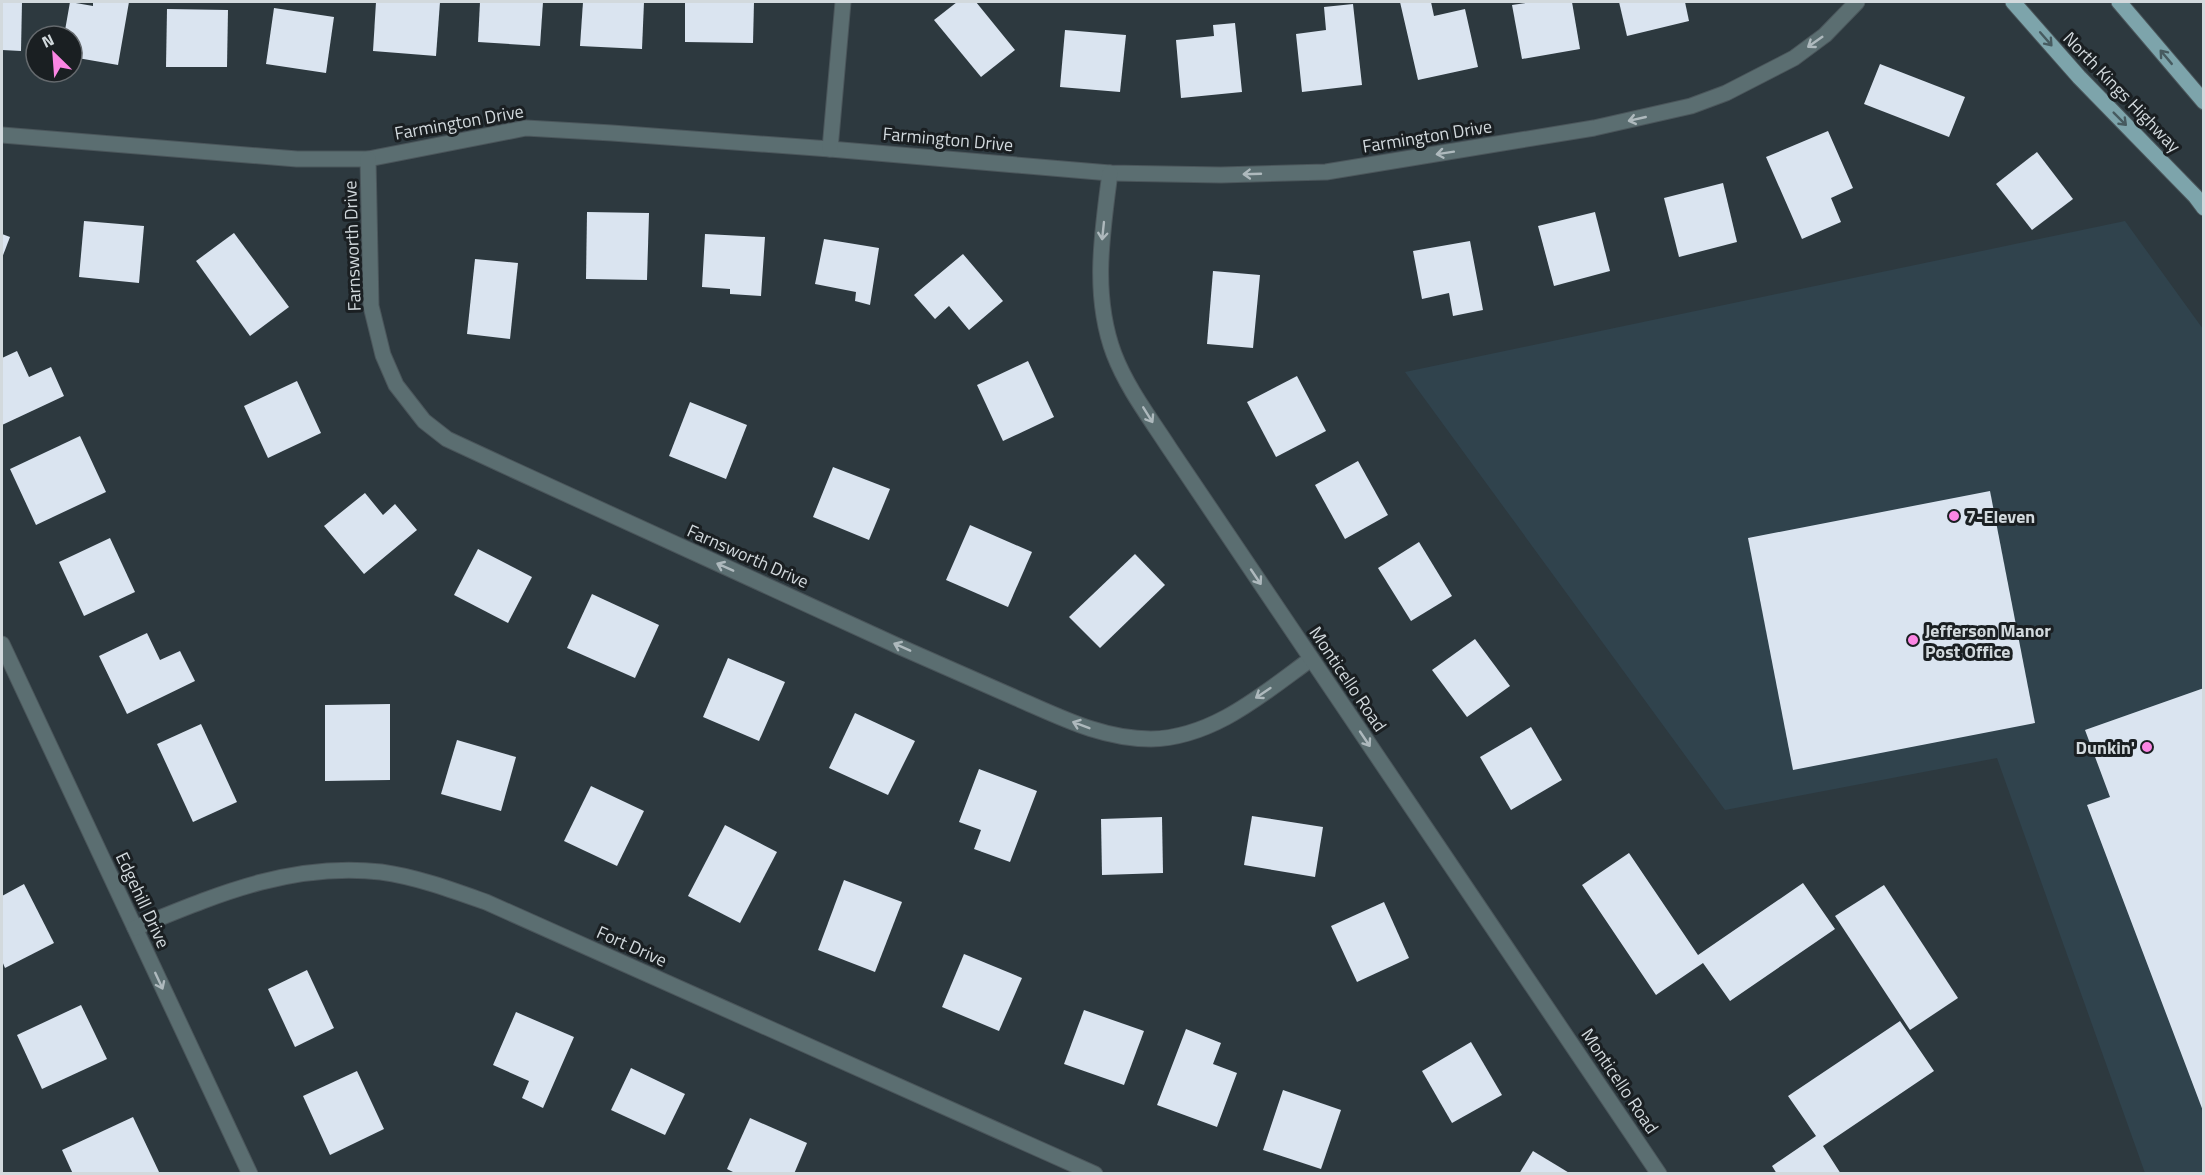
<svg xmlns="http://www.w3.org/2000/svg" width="2205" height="1175" font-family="'Titillium Web',sans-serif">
<rect width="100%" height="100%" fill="#2d393f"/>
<polygon fill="#30434d" points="2125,221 2203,329 2203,1173 2145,1173 1997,758 1725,810 1405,372"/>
<g fill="#dae4f0">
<polygon points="2,2 22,2 21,51 2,50"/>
<polygon points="70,2 93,6 93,2 129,2 118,65 72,57 72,36 64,36"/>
<polygon points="376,2 440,2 436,56 373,51"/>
<polygon points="480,2 543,2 540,46 478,42"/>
<polygon points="583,2 644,2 642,49 580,46"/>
<polygon points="685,2 754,2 753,43 685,42"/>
<polygon points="957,2 976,2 1015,50 981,77 934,20"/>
<polygon points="1400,2 1431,2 1434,16 1465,9 1478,67 1418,80"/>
<polygon points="1532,2 1572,2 1580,49 1522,59 1512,5"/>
<polygon points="1619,2 1685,2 1689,21 1627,36"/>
<polygon points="1353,4 1362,85 1302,92 1296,34 1326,30 1324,7"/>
<polygon points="274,8 334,17 326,73 266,64"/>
<polygon points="167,9 228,10 227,67 166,67"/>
<polygon points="1235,23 1242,92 1181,98 1176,40 1214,36 1213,25"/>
<polygon points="1065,30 1126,35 1120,92 1060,87"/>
<polygon points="1880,64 1965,97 1949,137 1864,104"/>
<polygon points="1828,131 1853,188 1831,198 1841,222 1802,239 1766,157"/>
<polygon points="2037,152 2073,199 2032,230 1996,184"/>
<polygon points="1723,183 1737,242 1679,257 1664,198"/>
<polygon points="587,212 649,213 647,280 586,279"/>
<polygon points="1595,212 1610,271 1554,286 1538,226"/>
<polygon points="84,221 144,226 139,283 79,277"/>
<polygon points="234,233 289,307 250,336 196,261"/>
<polygon points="2,234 10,237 2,258"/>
<polygon points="705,234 765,237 761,296 730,294 730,289 702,287"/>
<polygon points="824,239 879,248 870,305 855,301 856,292 815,284"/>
<polygon points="1470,241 1483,310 1453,316 1449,293 1422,299 1413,251"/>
<polygon points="963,254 1003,301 969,330 949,306 935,319 914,295"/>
<polygon points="475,259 518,263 510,339 467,334"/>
<polygon points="1213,271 1260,275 1253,348 1207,344"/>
<polygon points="17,351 29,377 51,367 64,396 2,425 2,358"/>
<polygon points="1028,361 1054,417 1003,441 977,385"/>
<polygon points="1297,376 1326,431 1276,457 1247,402"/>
<polygon points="297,381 321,433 268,458 244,406"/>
<polygon points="690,402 747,425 726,479 669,456"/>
<polygon points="80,436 106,492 36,525 10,469"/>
<polygon points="1358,461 1388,515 1345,539 1315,485"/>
<polygon points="833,467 890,489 869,540 813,517"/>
<polygon points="1990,491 2035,723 1793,770 1748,538"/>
<polygon points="365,493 383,515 395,504 417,530 364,574 324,526"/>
<polygon points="970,525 1032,552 1008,607 946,580"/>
<polygon points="110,538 135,592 84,616 59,562"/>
<polygon points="1419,542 1452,596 1411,621 1378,568"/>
<polygon points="478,549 532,577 508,623 454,595"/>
<polygon points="1135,554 1165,585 1100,648 1069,617"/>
<polygon points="592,594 659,625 635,678 567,648"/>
<polygon points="147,633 160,660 180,651 195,681 127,714 99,656"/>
<polygon points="1475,639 1510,686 1467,717 1432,670"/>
<polygon points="728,658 785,682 759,741 703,717"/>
<polygon points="2204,688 2204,1111 2203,1111 2087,805 2110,797 2085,730"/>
<polygon points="390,704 390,780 325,781 325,705"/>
<polygon points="855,713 915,741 888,795 829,768"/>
<polygon points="201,724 237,802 193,822 157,744"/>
<polygon points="1531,727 1562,780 1511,810 1480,757"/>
<polygon points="457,740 516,757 501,811 441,794"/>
<polygon points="979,769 1037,791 1010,862 974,849 981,830 959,822"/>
<polygon points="591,786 644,811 617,866 564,841"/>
<polygon points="1252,816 1323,827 1315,877 1244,865"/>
<polygon points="1162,817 1163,873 1102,875 1101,819"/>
<polygon points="725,825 777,852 740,923 688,896"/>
<polygon points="1629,853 1698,955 1803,883 1835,929 1730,1001 1703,963 1656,995 1582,885"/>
<polygon points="844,880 902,902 875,972 818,950"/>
<polygon points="24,884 54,943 5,968 2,961 2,896"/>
<polygon points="1884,885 1958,998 1910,1030 1835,916"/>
<polygon points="1384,902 1409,958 1357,982 1331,926"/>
<polygon points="964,954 1022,978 999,1031 942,1007"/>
<polygon points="307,970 334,1028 295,1047 268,989"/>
<polygon points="81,1005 107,1059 42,1089 17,1035"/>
<polygon points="1084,1010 1144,1031 1124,1085 1064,1064"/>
<polygon points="516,1012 574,1037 543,1108 522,1098 529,1081 493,1065"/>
<polygon points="1900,1021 1934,1071 1823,1146 1841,1174 1777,1174 1772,1166 1816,1136 1788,1096"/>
<polygon points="1186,1029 1221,1043 1213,1064 1237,1073 1217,1127 1157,1105"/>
<polygon points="1471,1042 1502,1095 1452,1123 1422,1071"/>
<polygon points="631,1068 685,1094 665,1135 611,1110"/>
<polygon points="357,1071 384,1129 330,1155 303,1096"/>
<polygon points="1283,1090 1341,1110 1321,1169 1263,1150"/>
<polygon points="133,1117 160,1174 73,1174 62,1150"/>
<polygon points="750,1118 807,1143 794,1174 737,1174 727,1169"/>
<polygon points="1533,1151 1571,1174 1519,1174"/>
</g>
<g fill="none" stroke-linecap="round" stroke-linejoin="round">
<defs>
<g id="minor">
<polyline points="2,135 297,159 368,159 526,128 612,133 830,149 1110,173 1221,175 1326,172 1594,128 1691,106 1726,93 1794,58 1825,35 1857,2"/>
<polyline points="830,149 843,2"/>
<path d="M368,159L371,306L383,355L396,385L424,421L447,439C597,509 748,577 898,646C937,663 977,681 1016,698C1060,717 1102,739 1151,739C1213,738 1264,693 1311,659"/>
<path d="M1110,173C1102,234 1092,295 1114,354C1127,388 1150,418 1170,449L1659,1174"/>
<polyline points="2,644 250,1174"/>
<path d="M135,928C216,895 291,862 381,872C417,877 452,890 486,902L1095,1174"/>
</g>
<g id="primary">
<polyline points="2013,2 2079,77 2195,196 2204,208"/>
<polyline points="2119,2 2204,102"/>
</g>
</defs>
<use href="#minor" stroke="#4b565b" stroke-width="17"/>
<use href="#primary" stroke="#4b565b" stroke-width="17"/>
<use href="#minor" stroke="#5b6e71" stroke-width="15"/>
<use href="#primary" stroke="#7da4ab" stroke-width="15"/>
</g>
<defs><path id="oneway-shaft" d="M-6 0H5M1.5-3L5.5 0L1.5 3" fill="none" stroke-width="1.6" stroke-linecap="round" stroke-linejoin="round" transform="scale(1.5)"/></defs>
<g stroke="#475b60">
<use href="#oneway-shaft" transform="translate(2046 39) rotate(49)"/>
<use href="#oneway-shaft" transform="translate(2166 57) rotate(-130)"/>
<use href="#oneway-shaft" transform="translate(2120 119) rotate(45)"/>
</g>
<g stroke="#aeb9bd">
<use href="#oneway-shaft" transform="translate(1815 42) rotate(145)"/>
<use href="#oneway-shaft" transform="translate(1637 119) rotate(167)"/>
<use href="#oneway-shaft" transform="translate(1445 153) rotate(171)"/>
<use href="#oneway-shaft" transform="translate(1252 174) rotate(178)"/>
<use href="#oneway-shaft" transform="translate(1103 231) rotate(96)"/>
<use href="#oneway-shaft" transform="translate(1148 415) rotate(58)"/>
<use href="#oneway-shaft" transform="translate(725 567) rotate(-156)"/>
<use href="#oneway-shaft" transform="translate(1256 577) rotate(56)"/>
<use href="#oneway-shaft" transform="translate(902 647) rotate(-156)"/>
<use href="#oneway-shaft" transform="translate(1263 693) rotate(146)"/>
<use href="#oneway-shaft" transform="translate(1081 725) rotate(-159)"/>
<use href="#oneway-shaft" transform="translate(1365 739) rotate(56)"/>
<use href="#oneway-shaft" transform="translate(159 981) rotate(65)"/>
</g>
<g fill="#fc86e4" stroke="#1a1f22" stroke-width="2">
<circle cx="1954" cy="516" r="6"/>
<circle cx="1913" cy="640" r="6"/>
<circle cx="2147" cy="747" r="6"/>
</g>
<g text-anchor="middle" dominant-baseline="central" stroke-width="6" stroke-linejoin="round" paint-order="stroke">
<g font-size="18" fill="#d2d9dd" stroke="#1a1f22">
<text transform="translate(2122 92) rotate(46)">North Kings Highway</text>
<text transform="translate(459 122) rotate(-10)">Farmington Drive</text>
<text transform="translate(1427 136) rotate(-9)">Farmington Drive</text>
<text transform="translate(948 139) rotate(5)">Farmington Drive</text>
<text transform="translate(352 246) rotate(-92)">Farnsworth Drive</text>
<text transform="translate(748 556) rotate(24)">Farnsworth Drive</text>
<text transform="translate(1348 679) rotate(56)">Monticello Road</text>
<text transform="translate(143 900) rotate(65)">Edgehill Drive</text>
<text transform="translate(632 946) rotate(24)">Fort Drive</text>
<text transform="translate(1620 1081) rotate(56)">Monticello Road</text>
</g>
<g font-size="18" font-weight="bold" fill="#d2d9dd" stroke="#1a1f22" text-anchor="start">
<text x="1966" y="516">7-Eleven</text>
<text x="1925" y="630">Jefferson Manor<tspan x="1925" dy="21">Post Office</tspan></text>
<text x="2135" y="747" text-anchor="end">Dunkin'</text>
</g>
</g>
<rect width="2205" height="1175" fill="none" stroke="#d2d9dd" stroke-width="6"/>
<g transform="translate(54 54) rotate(335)"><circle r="28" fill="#1a1f22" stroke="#64696d" stroke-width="1.5"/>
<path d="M0-4.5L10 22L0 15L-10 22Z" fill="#fc86e4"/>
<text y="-9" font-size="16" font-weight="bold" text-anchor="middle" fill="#d2d9dd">N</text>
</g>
</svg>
